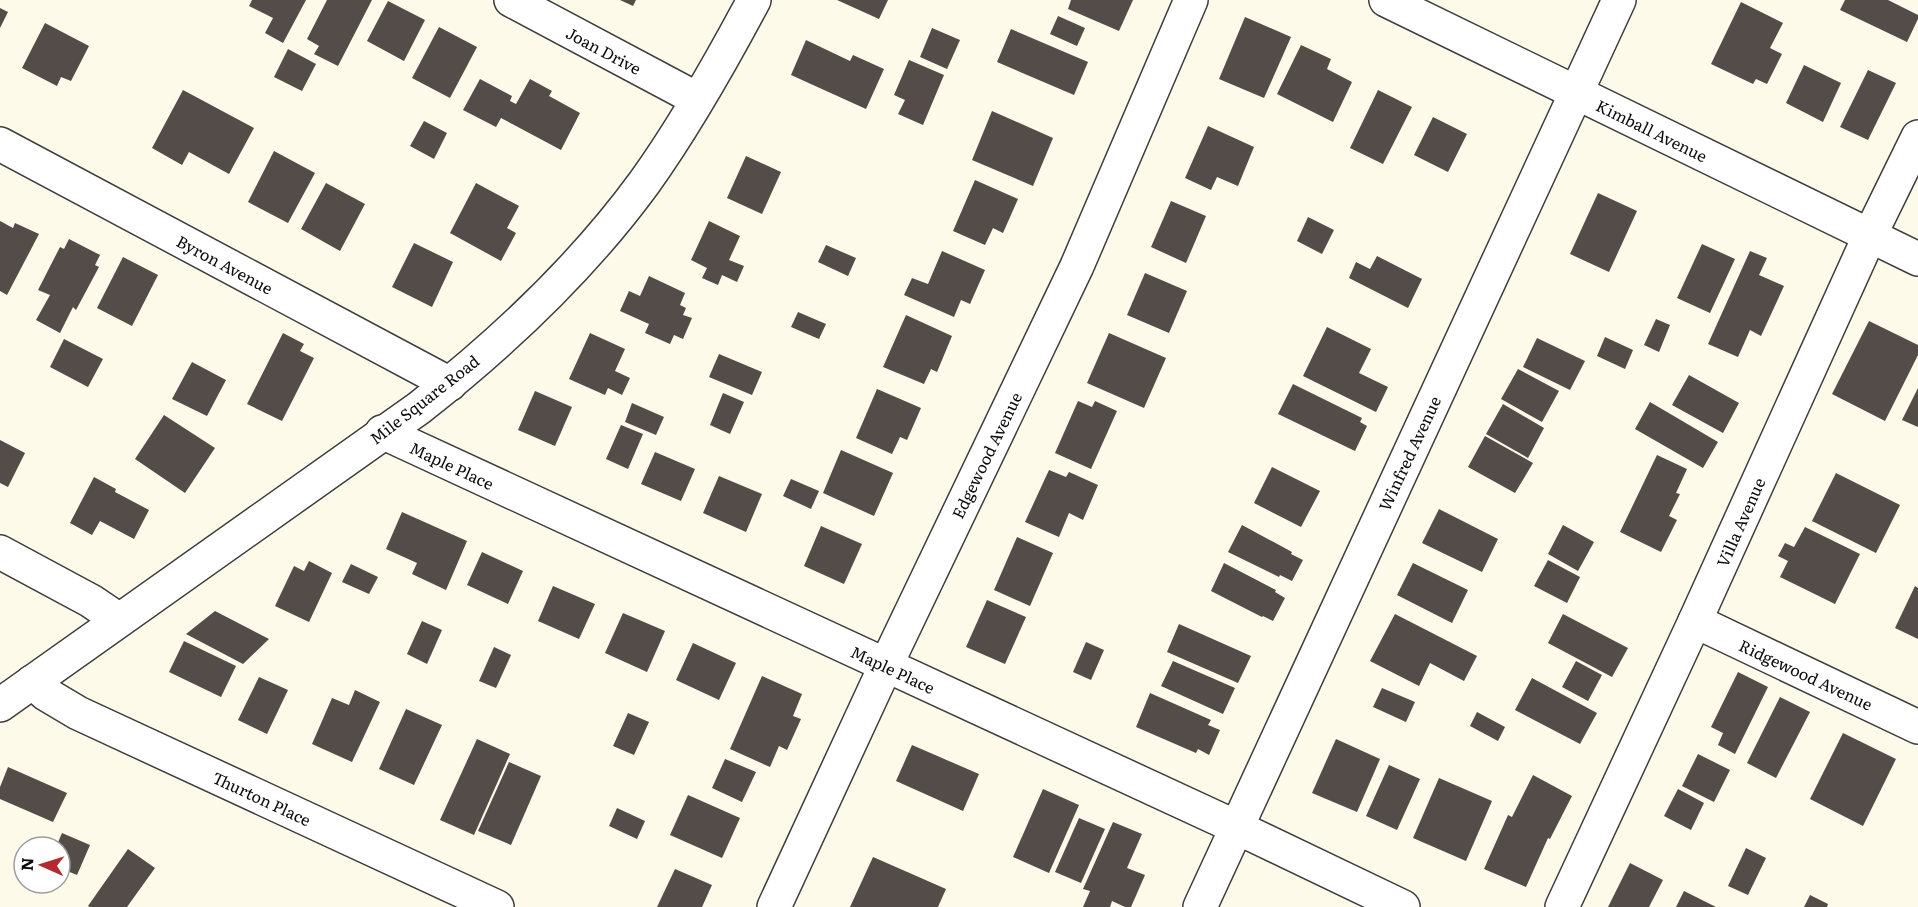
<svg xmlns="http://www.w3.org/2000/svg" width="1918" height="907" font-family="Literata,serif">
<rect width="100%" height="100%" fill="#fefae9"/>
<g fill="#534c48">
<polygon points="252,0 306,0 283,43 265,33 273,18 249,6"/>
<polygon points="327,0 372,0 338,66 314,54 319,46 307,39"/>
<polygon points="620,0 636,0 633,6"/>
<polygon points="837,0 888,0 879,19"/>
<polygon points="1071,0 1133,0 1119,31 1068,9"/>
<polygon points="1845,0 1888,0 1918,15 1918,19 1907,42 1840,10"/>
<polygon points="388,1 425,20 404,61 367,41"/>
<polygon points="1741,2 1783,23 1770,48 1782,54 1767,84 1756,79 1753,84 1711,64"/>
<polygon points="0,8 8,12 0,28"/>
<polygon points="1058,16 1085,28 1077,46 1050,34"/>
<polygon points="1245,17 1291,37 1264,98 1219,79"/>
<polygon points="45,23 89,46 71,81 61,77 57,86 22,68"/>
<polygon points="439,27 477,47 450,98 412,78"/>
<polygon points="932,28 960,40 947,69 920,57"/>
<polygon points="1011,29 1088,62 1074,95 997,62"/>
<polygon points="806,40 850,61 853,55 884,69 866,109 791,75"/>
<polygon points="1301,45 1331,59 1327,69 1352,82 1333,122 1277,94"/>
<polygon points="288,49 316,64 302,91 274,77"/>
<polygon points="909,60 944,75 923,125 898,114 905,100 894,95"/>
<polygon points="1804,65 1841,83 1823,122 1786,103"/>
<polygon points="1868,70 1896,83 1868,140 1840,127"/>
<polygon points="480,79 512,96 510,101 516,104 530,79 552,91 549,96 580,113 561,150 501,118 496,127 463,110"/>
<polygon points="183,90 254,128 229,174 189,152 182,165 152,148"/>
<polygon points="1378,90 1412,107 1383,164 1350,148"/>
<polygon points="992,111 1053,138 1033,186 972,160"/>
<polygon points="1433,117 1467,134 1448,172 1414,155"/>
<polygon points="424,121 447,133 434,159 410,146"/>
<polygon points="1208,126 1254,147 1238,186 1217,177 1211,190 1185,178"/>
<polygon points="274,151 315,173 288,223 248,202"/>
<polygon points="746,156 781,172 762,214 727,198"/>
<polygon points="975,180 1018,199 1003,233 993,228 985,245 953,231"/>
<polygon points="326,183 365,204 340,251 301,229"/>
<polygon points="476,183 519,206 507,228 516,233 501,261 450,233"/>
<polygon points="1598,193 1637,211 1609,272 1570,254"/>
<polygon points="1171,201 1206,216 1186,263 1151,247"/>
<polygon points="1308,217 1334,230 1322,254 1297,241"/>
<polygon points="0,221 13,228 15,223 39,234 7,295 0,291"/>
<polygon points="709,221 740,236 729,260 744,266 737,282 722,275 718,285 702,278 707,268 691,260"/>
<polygon points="69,239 100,255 95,265 99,267 76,310 73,307 60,333 36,320 50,295 38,290 60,247 64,249"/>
<polygon points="414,243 453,262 432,307 392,287"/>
<polygon points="1702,244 1735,259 1710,313 1677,298"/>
<polygon points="826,245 856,258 848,276 818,262"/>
<polygon points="942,251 985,270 970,304 961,300 954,317 904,295 912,278 928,284"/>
<polygon points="1750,251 1767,258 1759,275 1784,286 1761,336 1750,330 1738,357 1708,344"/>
<polygon points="1377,256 1422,279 1408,308 1349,278 1356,262 1370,269"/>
<polygon points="123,257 158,275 132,326 97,308"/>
<polygon points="1145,273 1187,291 1169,333 1127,315"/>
<polygon points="649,276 685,293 680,305 686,308 683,315 692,318 683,339 674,335 670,344 645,333 649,324 620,311 629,291 640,296"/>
<polygon points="798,312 826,324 819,339 791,327"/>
<polygon points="906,315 952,336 937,372 931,369 924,384 883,367"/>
<polygon points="1656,319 1670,325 1659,352 1644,345"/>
<polygon points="1869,321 1918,345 1918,355 1885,421 1832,394"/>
<polygon points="1327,327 1371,349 1359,373 1388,387 1376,412 1303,376"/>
<polygon points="283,333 304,344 300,351 314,358 282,421 247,404"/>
<polygon points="590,333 625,349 615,371 630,378 622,395 608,388 605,395 569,379"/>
<polygon points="1109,333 1166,358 1144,408 1087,383"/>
<polygon points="1605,337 1633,350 1625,369 1597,356"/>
<polygon points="1537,338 1585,361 1570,390 1523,367"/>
<polygon points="64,339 103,359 88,387 50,367"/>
<polygon points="719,354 762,372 752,395 709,377"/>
<polygon points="192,362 226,380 207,416 172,399"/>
<polygon points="1518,369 1559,391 1542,422 1501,399"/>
<polygon points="1689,375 1739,403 1723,433 1672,405"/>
<polygon points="1293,384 1362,418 1360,422 1367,426 1355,451 1278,414"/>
<polygon points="1918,388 1918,427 1902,420"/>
<polygon points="877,389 921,408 907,440 900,437 892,454 856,438"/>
<polygon points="535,391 572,407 555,446 518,430"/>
<polygon points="723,393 744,402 730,434 710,425"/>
<polygon points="1078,401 1092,407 1095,401 1117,411 1091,469 1055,453"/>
<polygon points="1650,402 1718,442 1703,468 1635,429"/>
<polygon points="632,403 664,417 656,435 625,422"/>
<polygon points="1503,404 1544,428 1528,458 1486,434"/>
<polygon points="164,415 215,448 185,493 135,459"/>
<polygon points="621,425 643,434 628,469 606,459"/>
<polygon points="1485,436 1533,463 1515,493 1468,467"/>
<polygon points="0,440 25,453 8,487 0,483"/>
<polygon points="841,450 893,473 874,516 823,493"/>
<polygon points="655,452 695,469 681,501 641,484"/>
<polygon points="1657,455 1687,469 1676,493 1680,494 1669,516 1677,520 1661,552 1620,532"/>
<polygon points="1272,467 1320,491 1301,527 1254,503"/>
<polygon points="1049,470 1066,477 1069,472 1098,485 1083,520 1069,513 1059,537 1025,522"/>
<polygon points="1836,473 1900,505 1876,553 1812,521"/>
<polygon points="719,476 762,494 746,532 703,513"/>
<polygon points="94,477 116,489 115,492 149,510 134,539 100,521 92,535 70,523"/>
<polygon points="791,479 819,491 811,509 783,496"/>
<polygon points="1439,509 1498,539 1482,572 1422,543"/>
<polygon points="402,512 467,541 446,590 412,574 417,563 386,549"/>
<polygon points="1242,525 1292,552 1291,554 1303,560 1292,581 1280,575 1279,577 1228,552"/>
<polygon points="1563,525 1594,542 1578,571 1548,554"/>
<polygon points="821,526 862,544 844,584 804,566"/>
<polygon points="1805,527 1860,554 1835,604 1780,577 1788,561 1778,556 1785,543 1794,547"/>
<polygon points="1017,537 1053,553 1030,606 994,590"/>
<polygon points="482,552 523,571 508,604 467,585"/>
<polygon points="1548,560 1580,577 1567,603 1534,586"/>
<polygon points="309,561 332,573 309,622 275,606 294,566 304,571"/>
<polygon points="1224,563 1276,590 1275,592 1285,598 1273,621 1263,616 1262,617 1211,591"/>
<polygon points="1413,563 1468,590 1452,623 1397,595"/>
<polygon points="351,564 378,577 369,594 342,582"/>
<polygon points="553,586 595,604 579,639 538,621"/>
<polygon points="1915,586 1918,588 1918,639 1895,628"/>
<polygon points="987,600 1026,617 1005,664 966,647"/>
<polygon points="215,611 269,639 243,664 186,634"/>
<polygon points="623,613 665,631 647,672 605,653"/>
<polygon points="1395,614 1477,656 1464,681 1430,663 1419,686 1370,661"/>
<polygon points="1563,614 1628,648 1612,677 1548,643"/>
<polygon points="422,621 442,630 427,664 407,654"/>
<polygon points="1179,624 1251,656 1238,683 1167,652"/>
<polygon points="184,641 236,666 221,697 169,672"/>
<polygon points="1086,642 1104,650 1091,680 1073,672"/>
<polygon points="693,643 736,663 719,700 676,680"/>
<polygon points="494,647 511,655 496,688 479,681"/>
<polygon points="1173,661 1235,688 1223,714 1161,686"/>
<polygon points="1576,661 1602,675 1588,701 1562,687"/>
<polygon points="1738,672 1768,687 1735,754 1718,745 1723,733 1711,727"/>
<polygon points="762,676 802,694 793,716 801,719 787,750 779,746 770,767 730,749"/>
<polygon points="259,677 288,690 267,734 238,720"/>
<polygon points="1532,678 1597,713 1580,744 1515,710"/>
<polygon points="1382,688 1415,702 1406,722 1373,707"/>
<polygon points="355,690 380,702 352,762 312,744 332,698 349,705"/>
<polygon points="1150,693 1211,720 1208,725 1220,730 1209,755 1198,749 1196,753 1136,727"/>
<polygon points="1780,697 1810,712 1776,778 1747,763"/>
<polygon points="406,709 442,725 414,785 379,769"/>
<polygon points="1477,712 1505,727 1498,741 1470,726"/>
<polygon points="628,713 649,722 634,755 613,746"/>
<polygon points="1843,733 1896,759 1863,826 1810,799"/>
<polygon points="477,739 510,754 474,835 440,820"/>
<polygon points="1336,739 1380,759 1357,812 1312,793"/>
<polygon points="912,745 979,774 963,811 896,781"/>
<polygon points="1698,754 1730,770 1714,802 1682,786"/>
<polygon points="725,759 756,772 742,802 712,788"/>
<polygon points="509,762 541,776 511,845 478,831"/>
<polygon points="1389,765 1420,779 1397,830 1366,816"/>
<polygon points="8,767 67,793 53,822 0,799 0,787"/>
<polygon points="1533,775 1572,796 1550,839 1548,838 1526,887 1484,869 1508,815 1512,817"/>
<polygon points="1439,778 1492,801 1466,861 1413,838"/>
<polygon points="1043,789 1079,805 1049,873 1013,857"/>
<polygon points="1678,789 1704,803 1691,830 1664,816"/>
<polygon points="688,795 740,818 722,858 670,835"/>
<polygon points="617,808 645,821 637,839 609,826"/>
<polygon points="1079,818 1105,829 1081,883 1055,872"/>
<polygon points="1113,822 1142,834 1127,868 1145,875 1131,907 1125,907 1112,901 1110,907 1083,907 1090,891 1083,889"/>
<polygon points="62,833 90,845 77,875 60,868 60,847 56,847"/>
<polygon points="1746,848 1766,858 1748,895 1728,886"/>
<polygon points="128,849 155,868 127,907 90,907 88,906"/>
<polygon points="873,857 946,889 938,907 850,907"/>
<polygon points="1630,863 1663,880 1649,907 1608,907"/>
<polygon points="675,869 712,885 702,907 657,907"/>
<polygon points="1684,891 1716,907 1676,907"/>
<polygon points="1810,895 1828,904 1827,907 1804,907"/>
</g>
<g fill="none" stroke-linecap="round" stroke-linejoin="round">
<defs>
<g id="minor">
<polyline points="511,0 697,99"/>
<polyline points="1386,0 1918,259"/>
<polyline points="0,144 450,384"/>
<polyline points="382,432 1236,827 1403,907"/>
<polyline points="0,552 91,601 119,620"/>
<polyline points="1695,621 1918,727"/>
<polyline points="32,682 46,694 78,713 497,907"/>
<path d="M0,705L419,408C502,343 581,269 644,183C685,126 721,62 754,0"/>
<polyline points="774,907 886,665 1077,266 1191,0"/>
<polyline points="1200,907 1619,0"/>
<polyline points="1562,907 1695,621 1870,235 1918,137"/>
</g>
</defs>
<use href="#minor" stroke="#3e3e3e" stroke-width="36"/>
<use href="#minor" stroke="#fff" stroke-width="33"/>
</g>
<g text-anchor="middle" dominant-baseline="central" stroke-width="6" stroke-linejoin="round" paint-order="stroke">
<g font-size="16" fill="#0b0b0b" stroke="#fff">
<text transform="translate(604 50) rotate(28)">Joan Drive</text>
<text transform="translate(1652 130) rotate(26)">Kimball Avenue</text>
<text transform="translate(225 264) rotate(28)">Byron Avenue</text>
<text transform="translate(424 399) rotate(-38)">Mile Square Road</text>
<text transform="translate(1409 453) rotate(-65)">Winfred Avenue</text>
<text transform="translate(986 455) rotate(-64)">Edgewood Avenue</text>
<text transform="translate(452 465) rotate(25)">Maple Place</text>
<text transform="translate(1740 522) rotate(-66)">Villa Avenue</text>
<text transform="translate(893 669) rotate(25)">Maple Place</text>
<text transform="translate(1806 674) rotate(25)">Ridgewood Avenue</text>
<text transform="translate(262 798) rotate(25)">Thurton Place</text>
</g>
</g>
<g transform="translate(42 865) rotate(273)"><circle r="28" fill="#ffffff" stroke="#9d9d9d" stroke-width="1.5"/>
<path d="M0-4.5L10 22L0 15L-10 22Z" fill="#b42a30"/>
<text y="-9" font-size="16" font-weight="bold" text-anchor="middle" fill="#0b0b0b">N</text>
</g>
</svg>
